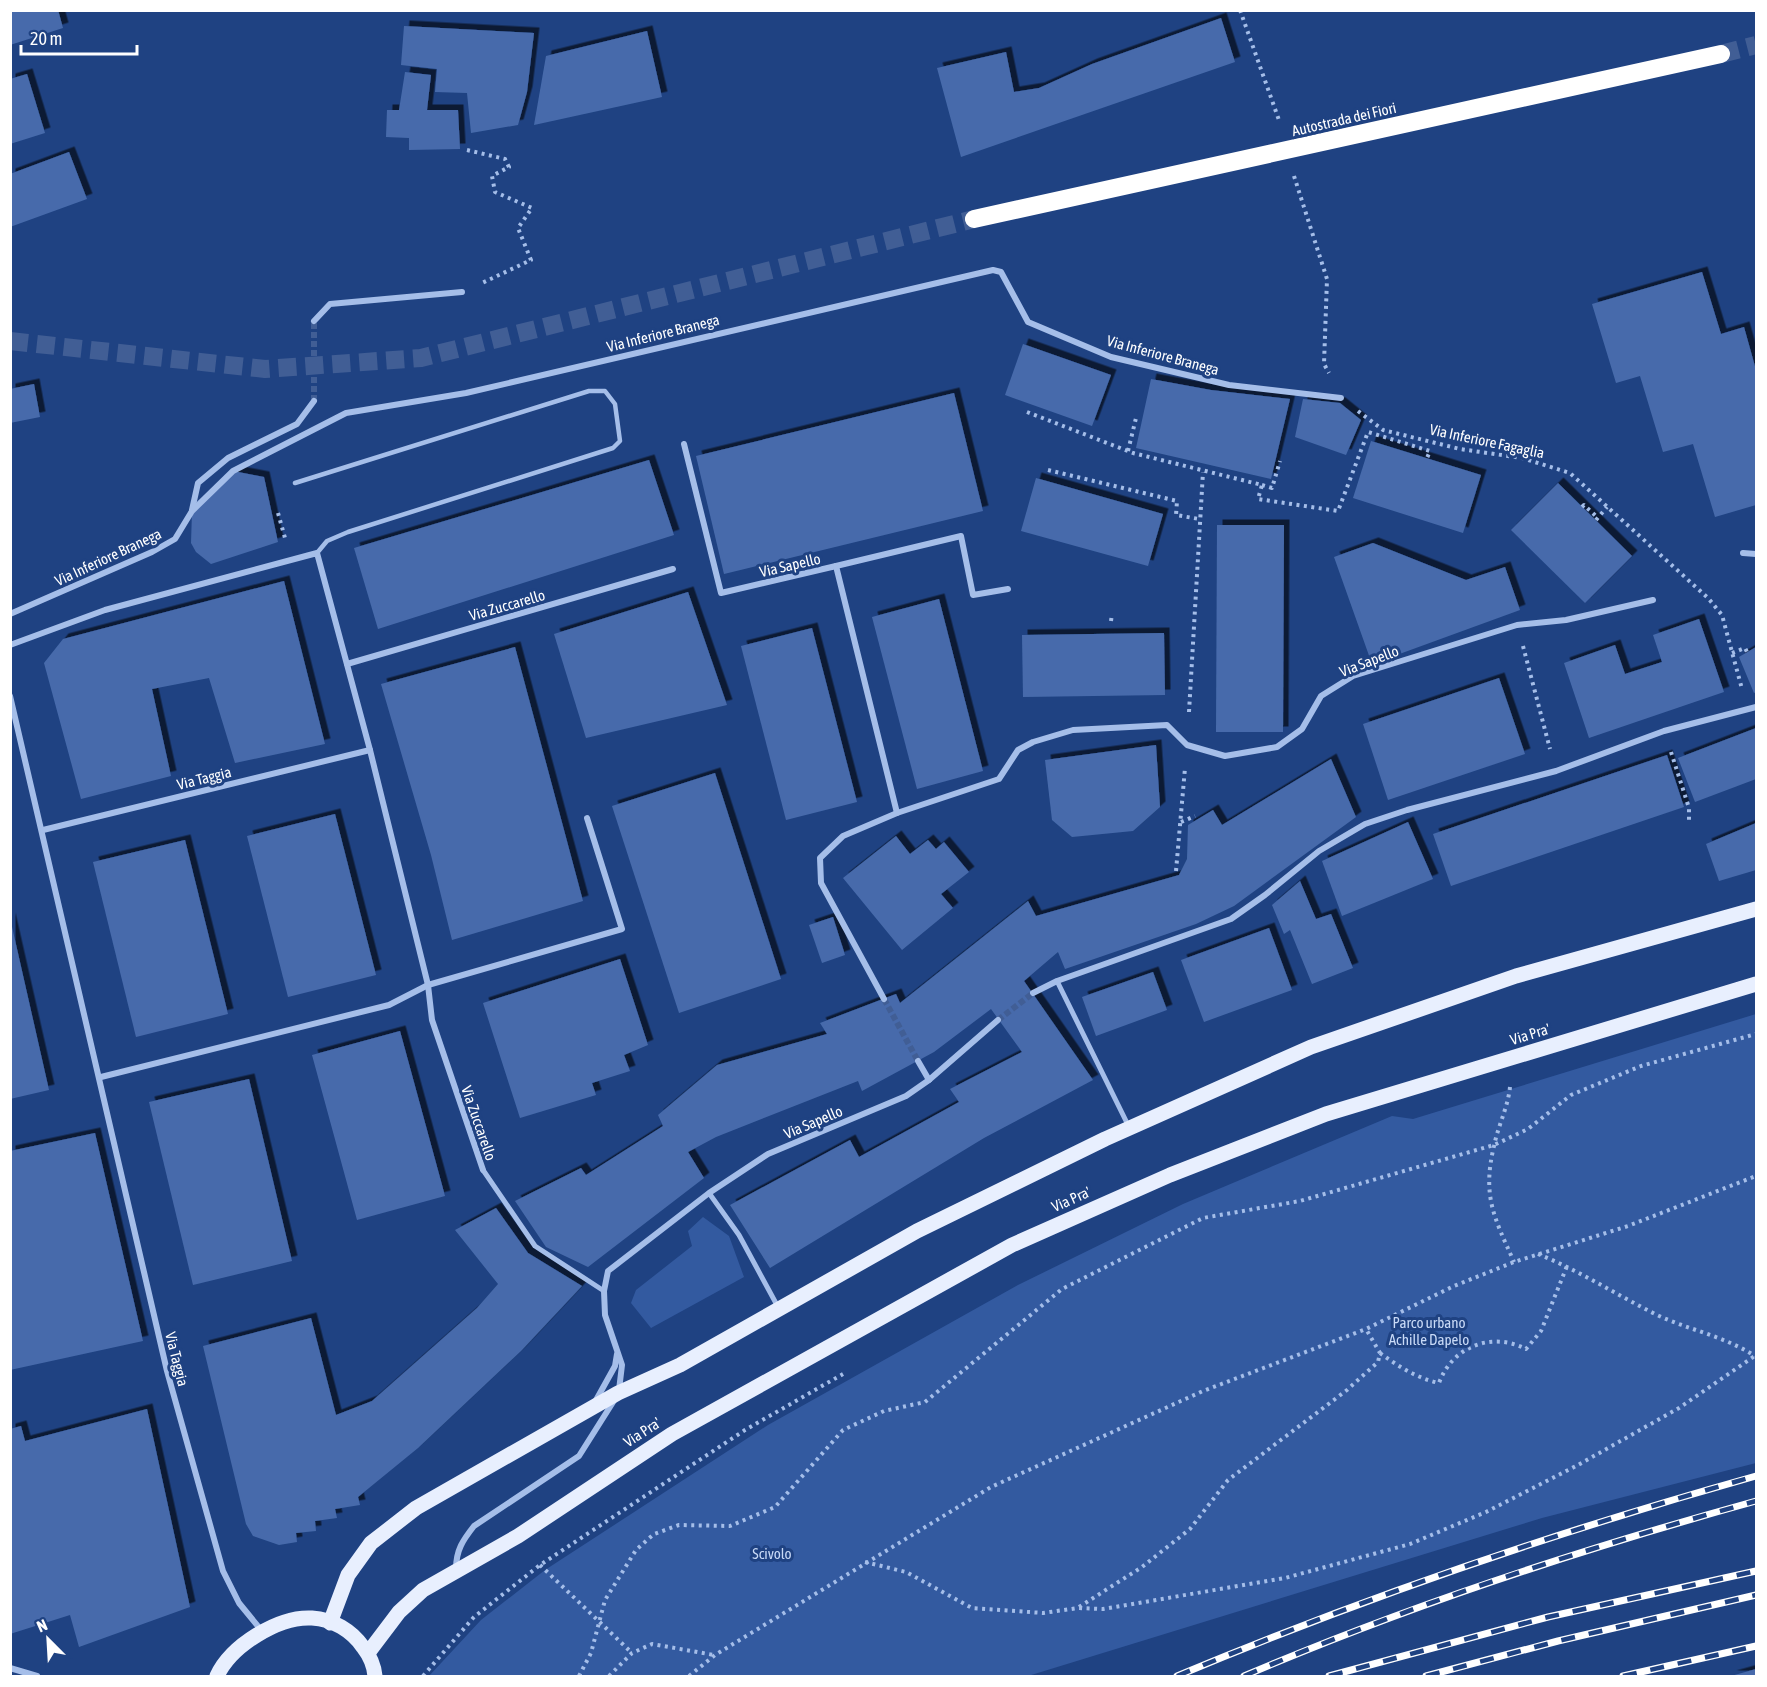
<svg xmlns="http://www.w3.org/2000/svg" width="1767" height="1687" font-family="'Asap Condensed',sans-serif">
<defs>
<filter id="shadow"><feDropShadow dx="5.5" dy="-5.5" stdDeviation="0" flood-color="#0009"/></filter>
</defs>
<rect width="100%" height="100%" fill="#1f4282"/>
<g fill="#335aa0">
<polygon points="1756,1014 1756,1463 1542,1518 1028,1676 429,1676 481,1620 545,1570 768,1425 1018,1285 1183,1204 1392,1116 1413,1119"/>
<polygon points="703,1217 729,1236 744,1277 651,1328 631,1303 636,1290 692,1246 688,1231"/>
</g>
<g fill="#476bab" filter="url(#shadow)">
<polygon points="10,10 58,10 63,28 10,45"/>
<polygon points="1221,18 1235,62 961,157 937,68 1006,52 1014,92 1039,88 1092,64"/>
<polygon points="404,26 534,33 527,92 518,125 471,133 467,93 435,92 437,69 401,65"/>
<polygon points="647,31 662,97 534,125 546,56"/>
<polygon points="405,72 431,75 427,110 458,110 460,149 409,150 409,138 386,137 387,110 399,110"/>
<polygon points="27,74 45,133 10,144 10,79"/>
<polygon points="69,152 87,199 10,227 10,174"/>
<polygon points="1702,272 1721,334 1744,327 1756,370 1756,505 1715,517 1693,444 1663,452 1640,376 1616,383 1592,304"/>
<polygon points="1023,344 1111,375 1092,426 1005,395"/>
<polygon points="1151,379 1211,390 1290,399 1271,479 1136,448"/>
<polygon points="34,384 40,417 10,423 10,389"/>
<polygon points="954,393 983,511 724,574 696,456"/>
<polygon points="1303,399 1340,403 1361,420 1346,455 1295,437"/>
<polygon points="1371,441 1481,475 1463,533 1353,498"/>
<polygon points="649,460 674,535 378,629 354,548"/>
<polygon points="233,471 264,477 278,542 211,564 196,552 191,543 192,511"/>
<polygon points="1036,478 1163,514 1148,566 1021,531"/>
<polygon points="1558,483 1632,556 1585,603 1511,530"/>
<polygon points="1217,525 1284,525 1283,732 1216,732"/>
<polygon points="1373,543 1466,580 1505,567 1520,610 1372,664 1334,557"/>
<polygon points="284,581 325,744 235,763 209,678 152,689 171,776 81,799 44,663 63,639"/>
<polygon points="688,592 727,705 586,738 554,634"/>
<polygon points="939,599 983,771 917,789 872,617"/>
<polygon points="1699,619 1724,692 1589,738 1564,663 1615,645 1625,674 1662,662 1653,635"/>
<polygon points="812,628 857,802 786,820 741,646"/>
<polygon points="1164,633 1165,695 1023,697 1022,635"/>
<polygon points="515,647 583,901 452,940 431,855 381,684"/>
<polygon points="1756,647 1756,692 1754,693 1739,657"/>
<polygon points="1499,678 1525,754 1388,800 1363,724"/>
<polygon points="1756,728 1756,779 1695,802 1678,758"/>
<polygon points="1156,745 1160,807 1133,831 1072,837 1052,820 1045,760"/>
<polygon points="1667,755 1684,807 1451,886 1433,834"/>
<polygon points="1331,759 1356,817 1234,906 1196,924 1065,969 1058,952 1024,981 1093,1080 984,1138 770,1268 730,1205 850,1140 859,1157 959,1102 950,1089 1022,1052 991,1009 934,1052 862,1091 858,1081 716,1137 688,1152 704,1178 588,1267 546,1247 515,1201 581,1168 586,1175 663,1126 658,1115 717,1065 827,1034 820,1023 896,994 900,1003 1028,901 1036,916 1179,875 1187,859 1188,825 1213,810 1222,825"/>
<polygon points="715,773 781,979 679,1013 612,806"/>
<polygon points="335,814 376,975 288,997 247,836"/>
<polygon points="1408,822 1433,879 1342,916 1322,861"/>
<polygon points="1756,823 1756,870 1719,881 1706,844"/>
<polygon points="896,836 910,854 928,840 936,849 944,842 969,872 941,894 953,908 902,950 843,878"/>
<polygon points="185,840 228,1014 136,1037 93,862"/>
<polygon points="1300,881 1316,919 1331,914 1353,968 1312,984 1290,930 1284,934 1272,905"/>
<polygon points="833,917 845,955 822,963 809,925"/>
<polygon points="10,918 49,1090 10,1099"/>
<polygon points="1269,928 1292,990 1204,1022 1181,960"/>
<polygon points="620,959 648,1045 624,1055 630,1071 592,1083 596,1095 520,1118 483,1003"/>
<polygon points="1153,972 1167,1010 1096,1036 1082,997"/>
<polygon points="400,1031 445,1196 357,1220 312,1055"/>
<polygon points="249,1079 292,1261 193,1285 149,1102"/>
<polygon points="95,1133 143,1341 10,1370 10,1151"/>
<polygon points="496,1208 528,1253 582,1286 521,1351 418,1448 358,1497 360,1505 335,1509 337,1518 315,1521 316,1531 296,1533 297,1542 279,1545 253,1536 246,1524 203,1346 311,1318 336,1415 372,1401 477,1308 498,1284 455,1230"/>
<polygon points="147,1409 190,1607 79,1647 70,1615 10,1634 10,1429 21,1426 25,1441"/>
<polygon points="1756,1669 1756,1676 1731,1676"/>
</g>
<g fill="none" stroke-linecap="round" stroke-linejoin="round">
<g stroke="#415e95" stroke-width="6" stroke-dasharray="6 3" stroke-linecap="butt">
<polyline points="314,401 314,321"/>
<polyline points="884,999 918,1061"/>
<polyline points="998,1020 1033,993"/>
</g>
<g stroke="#415e95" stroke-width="18" stroke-dasharray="18 9" stroke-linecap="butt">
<polyline points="1721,54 1756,45"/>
<polyline points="10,341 265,369 421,358 974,219"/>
</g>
<g stroke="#a5bee9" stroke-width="4" stroke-dasharray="3 4.5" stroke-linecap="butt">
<polyline points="1240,10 1280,123"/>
<polyline points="467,150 505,159 509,167 492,176 495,192 532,208 518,228 531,260 482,283"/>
<polyline points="1294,176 1327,279 1324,364 1329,373"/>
<polyline points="1358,411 1383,430 1460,449 1522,458 1570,473 1708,598 1722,615 1742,689"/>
<polyline points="1027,412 1133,453 1262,485 1258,499 1338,511 1368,432 1430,451 1427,458"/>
<polyline points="1128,451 1136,418"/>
<polyline points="1048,470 1177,501 1176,515 1199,519"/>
<polyline points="1262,485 1272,488 1280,461"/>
<polyline points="1582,507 1584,505 1598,518"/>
<polyline points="278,513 285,538"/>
<polyline points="1596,520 1607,507"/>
<polyline points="1111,621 1112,614"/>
<polyline points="1523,646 1550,749"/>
<polyline points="1732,653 1745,648 1747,652"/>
<polyline points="1189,712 1203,472"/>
<polyline points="1671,752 1689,808 1689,820"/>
<polyline points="1181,822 1195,816"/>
<polyline points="1176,871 1185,768"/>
<path d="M1510,1087C1508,1107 1498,1126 1494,1146C1482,1196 1494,1217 1514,1262"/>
<path d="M1538,1254C1580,1271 1617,1295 1657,1315C1689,1330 1724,1336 1755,1356"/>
<path d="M1380,1353C1398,1366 1416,1378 1439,1383C1452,1347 1491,1331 1526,1349L1541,1331L1567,1266"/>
<polyline points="865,1562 906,1572 972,1608 1043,1613 1078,1608 1103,1609 1285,1578 1410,1544 1486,1512 1578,1465 1679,1408 1756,1355"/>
<polyline points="540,1565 632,1653"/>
<polyline points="1079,1607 1142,1567 1190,1529 1228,1480 1347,1390 1378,1362 1380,1353 1366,1329"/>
<polyline points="423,1676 474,1617 540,1565 745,1430 843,1374"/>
<polyline points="579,1676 591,1653 605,1600 636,1550 654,1534 679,1525 730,1526 775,1507 843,1430 884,1411 925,1402 1062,1289 1203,1218 1300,1201 1494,1145 1528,1129 1571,1095 1641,1066 1756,1034"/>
<polyline points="609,1676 632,1653 652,1644 714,1655"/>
<polyline points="689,1676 715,1655 991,1487 1203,1391 1366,1329 1454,1286 1514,1262 1628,1226 1756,1176"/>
</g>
<polyline stroke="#a5bee9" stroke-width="4.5" points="295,483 589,391 605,391 615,404 620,441 613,448 348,532 327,541 317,553"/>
<g stroke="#a5bee9" stroke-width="5">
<polyline points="1057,981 1129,1127"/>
<polyline points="483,1170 535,1246 604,1291"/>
<polyline points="709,1193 739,1235 778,1307"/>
</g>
<g stroke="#a5bee9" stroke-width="6">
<polyline points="314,321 330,304 462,292"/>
<polyline points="684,444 721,593 836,566 897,813"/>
<polyline points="192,510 198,483 228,458 297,424 314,401"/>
<polyline points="1743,553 1756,554"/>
<polyline points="836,566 961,536 973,595 1008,589"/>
<polyline points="10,614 152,552 175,539 192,511 233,471 346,413 466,393 993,270 1001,272 1028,322 1111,357 1229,385 1341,398"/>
<polyline points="10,645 105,610 317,553 370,750 428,985 432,1020 483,1170"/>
<polyline points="347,664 673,569"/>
<polyline points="10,696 167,1371 223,1571 239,1603 261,1630"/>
<polyline points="43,830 370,750"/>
<polyline points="1033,993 1057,981 1231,919 1265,895 1319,851 1365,824 1407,810 1556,771 1664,731 1756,707"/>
<polyline points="884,999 821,883 820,858 843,836 897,813 999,779 1018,750 1033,742 1073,730 1167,725 1187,745 1225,756 1277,747 1302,729 1321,696 1353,676 1517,625 1566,620 1653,600"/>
<polyline points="918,1061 929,1080"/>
<polyline points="101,1077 389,1005 428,985 622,929 587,818"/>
<polyline points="619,1390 622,1365 605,1315 604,1291 608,1271 709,1193 768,1154 906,1096 929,1080 998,1020"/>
<polyline points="595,1402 615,1366 617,1354"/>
<path d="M456,1569C456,1550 463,1540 474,1526L579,1456L615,1399"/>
<polyline points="10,1668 37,1676"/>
</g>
<g stroke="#e8effe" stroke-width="15">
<polyline points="330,1623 348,1575 371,1543 416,1508 618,1393 680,1365 917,1231 1105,1139 1311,1047 1516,976 1756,909"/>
<polyline points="368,1653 399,1612 423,1590 518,1536 672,1434 1012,1245 1170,1175 1326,1114 1756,984"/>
<path d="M217,1676C231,1646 278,1616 312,1618C333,1619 352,1631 363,1647C370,1656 374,1665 375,1676"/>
</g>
<polyline stroke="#fff" stroke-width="18" points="974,219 1721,54"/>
<defs>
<g id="rail">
<path d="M1177,1676C1366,1597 1559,1531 1756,1476"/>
<path d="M1244,1676C1410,1605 1582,1549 1756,1501"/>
<polyline points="1329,1676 1548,1617 1756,1571"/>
<polyline points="1426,1676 1558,1641 1756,1595"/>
<polyline points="1623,1676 1756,1646"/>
</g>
</defs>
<use href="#rail" stroke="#fff" stroke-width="7"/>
<use href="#rail" stroke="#1f4282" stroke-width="4.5" stroke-dasharray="14" stroke-linecap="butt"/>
</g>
<g text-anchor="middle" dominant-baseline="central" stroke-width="6" stroke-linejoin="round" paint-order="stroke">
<g font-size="15" fill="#fff" stroke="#1f4282">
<text transform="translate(1344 119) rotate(-13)">Autostrada dei Fiori</text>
<text transform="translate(663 333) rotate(-14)">Via Inferiore Branega</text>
<text transform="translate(1163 355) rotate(15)">Via Inferiore Branega</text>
<text transform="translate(1487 441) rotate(12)">Via Inferiore Fagaglia</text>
<text transform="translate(108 557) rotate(-25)">Via Inferiore Branega</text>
<text transform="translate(790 565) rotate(-13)">Via Sapello</text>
<text transform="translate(507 605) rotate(-16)">Via Zuccarello</text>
<text transform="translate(1369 661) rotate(-21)">Via Sapello</text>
<text transform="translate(204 778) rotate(-14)">Via Taggia</text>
<text transform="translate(1530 1034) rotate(-17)">Via Pra'</text>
<text transform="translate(813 1122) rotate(-23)">Via Sapello</text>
<text transform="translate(479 1123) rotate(71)">Via Zuccarello</text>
<text transform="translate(1071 1199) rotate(-24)">Via Pra'</text>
<text transform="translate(177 1359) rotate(76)">Via Taggia</text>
<text transform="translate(642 1432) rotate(-33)">Via Pra'</text>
</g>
<g font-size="15" fill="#c9daf7" stroke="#1f4282">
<text x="1429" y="1322">Parco urbano<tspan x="1429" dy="17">Achille Dapelo</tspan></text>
<text x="772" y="1553">Scivolo</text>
</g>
</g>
<rect width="1767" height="1687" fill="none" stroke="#ffffff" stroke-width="24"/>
<g transform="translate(48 1639) rotate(336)" stroke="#1f4282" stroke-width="4.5" paint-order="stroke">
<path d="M0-4.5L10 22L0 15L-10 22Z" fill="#ffffff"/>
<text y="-9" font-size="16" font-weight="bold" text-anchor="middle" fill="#ffffff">N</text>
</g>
<path d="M21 45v9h116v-9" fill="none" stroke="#ffffff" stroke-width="3"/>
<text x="30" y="45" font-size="18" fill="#ffffff" stroke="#1f4282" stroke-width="4.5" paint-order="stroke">20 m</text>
</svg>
